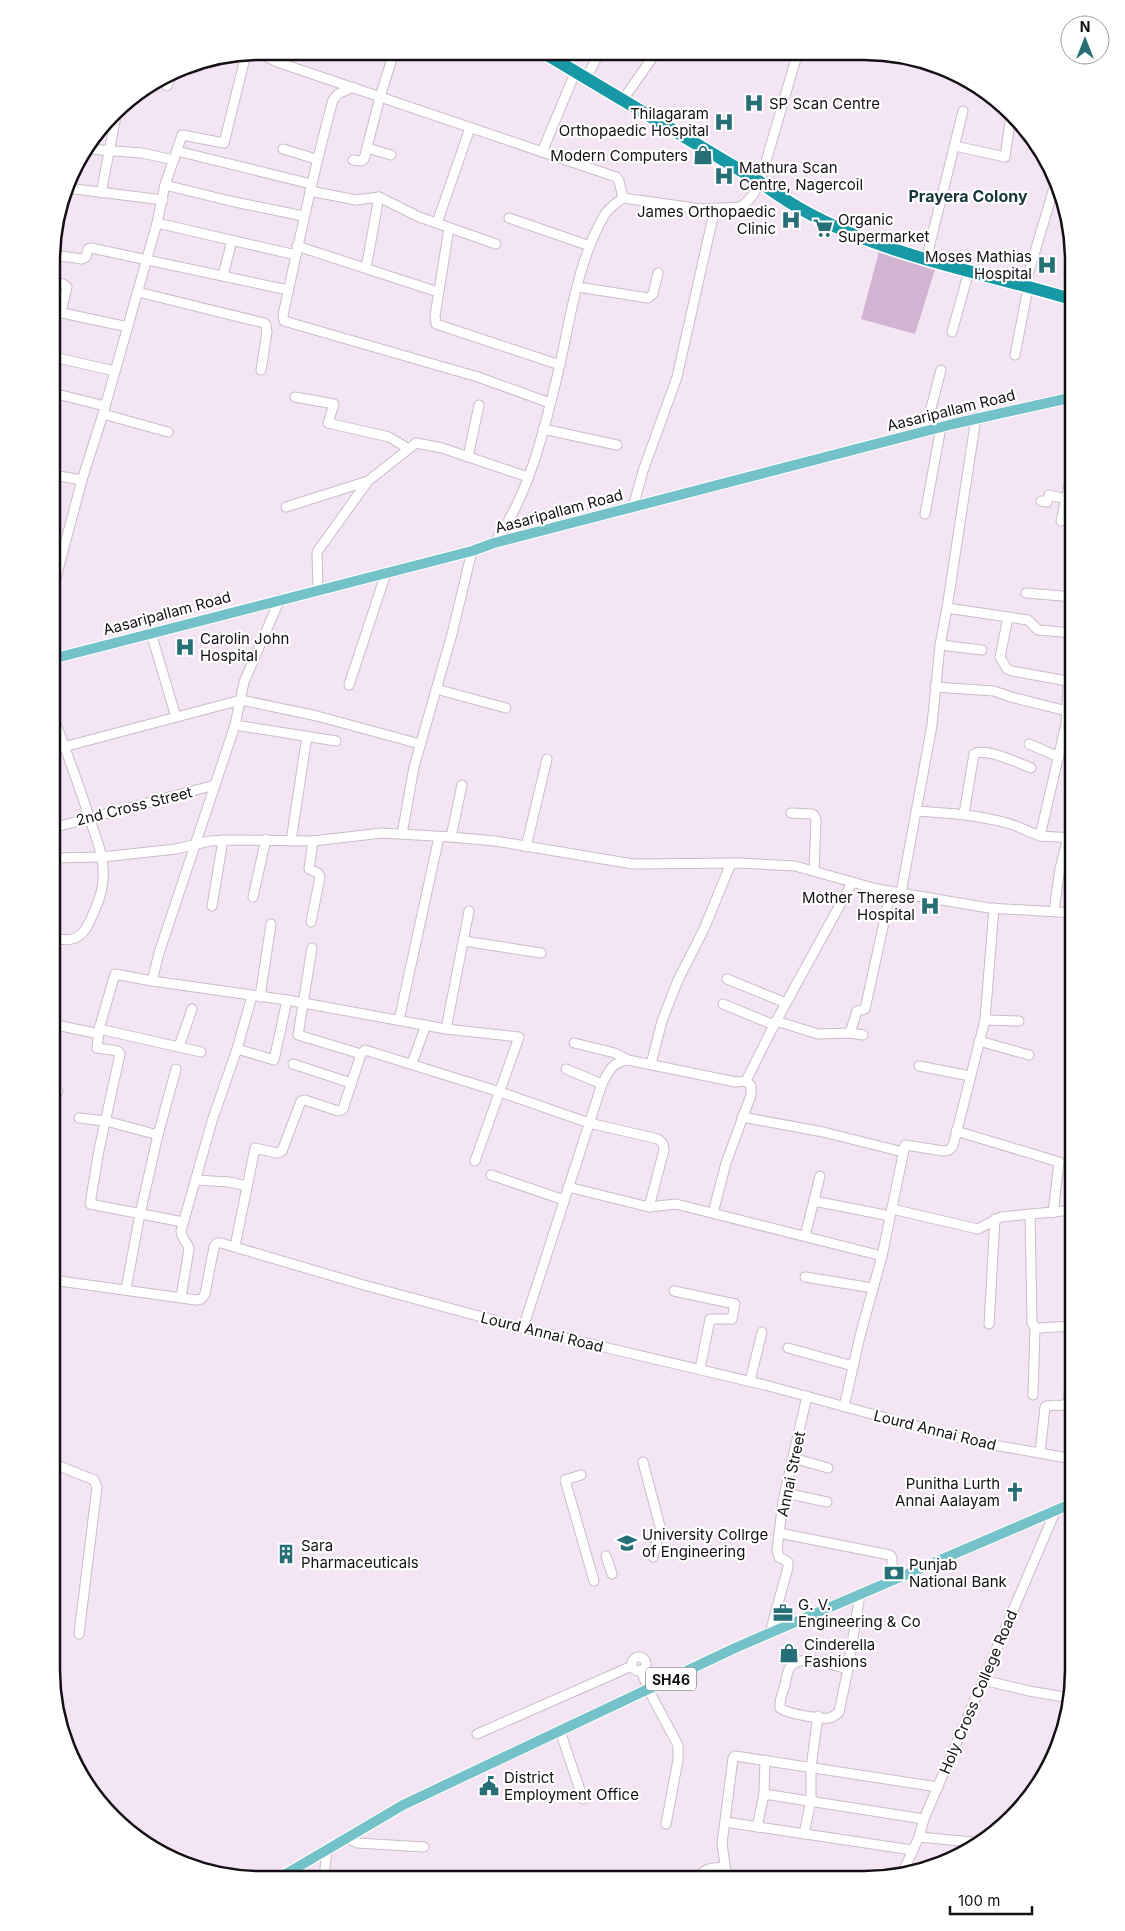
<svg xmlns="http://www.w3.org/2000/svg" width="1125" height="1931" font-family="Inter,sans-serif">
<rect width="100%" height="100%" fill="#f4e5f4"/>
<polygon fill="#d2b3d2" points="880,248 936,266 915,334 861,319"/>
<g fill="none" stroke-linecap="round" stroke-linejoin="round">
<defs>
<g id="minor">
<polyline points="257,52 277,62 616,177 619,181 623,198"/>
<polyline points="586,79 599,53"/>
<polyline points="167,86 173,72"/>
<path d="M353,87L338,94L333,100C313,171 299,243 283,315L284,321L478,377L550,403"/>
<polyline points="622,101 655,54"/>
<polyline points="955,146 1005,157 1011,114"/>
<polyline points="367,148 391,155"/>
<polyline points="88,149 142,153 174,160"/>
<polyline points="283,149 316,159"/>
<polyline points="177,151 311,184"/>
<polyline points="542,152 575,73"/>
<polyline points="353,160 361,161 364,159 380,97 394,52"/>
<polyline points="165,185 230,201 303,216"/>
<polyline points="67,188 163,200"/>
<polyline points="310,191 356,200 379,197 419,217 496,244"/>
<polyline points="101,193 117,111"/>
<polyline points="509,218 590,246"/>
<polyline points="157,223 296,255"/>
<polyline points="437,223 470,128"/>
<polyline points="449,228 435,316 436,324 560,365"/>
<polyline points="297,246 438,292"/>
<polyline points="53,255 82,259 86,257 88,249 91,248 288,290"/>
<polyline points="926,260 963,111"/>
<polyline points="366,268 379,197"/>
<polyline points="223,276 232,240"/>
<polyline points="53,282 63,284 67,287 61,312"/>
<polyline points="1025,285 1056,181"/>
<polyline points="578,287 648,298 653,294 658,273"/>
<polyline points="138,292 264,323 266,325 267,332 261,370"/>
<polyline points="53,311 128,327"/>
<polyline points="952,332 969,271"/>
<polyline points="1015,355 1027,293"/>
<polyline points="53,357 115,371"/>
<polyline points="53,393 105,406"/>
<polyline points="295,397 334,404 328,423 389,437 407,448"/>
<polyline points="103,414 168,432"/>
<polyline points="543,429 617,445"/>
<polyline points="925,431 941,370"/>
<polyline points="468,457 479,405"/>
<polyline points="53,475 82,480"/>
<polyline points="1041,501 1047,502 1049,495 1066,499"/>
<polyline points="286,507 368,481 416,443 442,448 528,477"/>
<polyline points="633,507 643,471 677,377 715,208"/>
<polyline points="925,514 941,427"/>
<polyline points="1061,521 1074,462"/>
<path d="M494,543C528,498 544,431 557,377C570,324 576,264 604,216C608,208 616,203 623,198L702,209L740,207C751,200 755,192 760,182L797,55"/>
<polyline points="318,590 317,552 368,481"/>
<polyline points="1026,593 1074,597"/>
<polyline points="53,594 54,585 82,480 103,414 157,223 165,185 182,135 224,143 246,54"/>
<polyline points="947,608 1008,617 1000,657 1007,669 1012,671 1073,682"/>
<polyline points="1008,617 1028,620 1038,630 1074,633"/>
<polyline points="151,633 176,717"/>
<polyline points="940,645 982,650"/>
<polyline points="1068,682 1066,724 1040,836 1074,838"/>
<polyline points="349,685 386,573"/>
<polyline points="935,687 994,691 1011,697 1067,711"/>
<polyline points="436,689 506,708"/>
<polyline points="235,725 336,741"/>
<polyline points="1029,744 1059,757"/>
<polyline points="52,750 241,700 317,716 420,744"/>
<path d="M917,811C948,813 977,815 1007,823C1018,826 1029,832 1040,836"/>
<polyline points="791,813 812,814 814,815 816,820 814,871"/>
<path d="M964,814L974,754C986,747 1018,763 1031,768"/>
<polyline points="52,828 215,785"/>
<polyline points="402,834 414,767 452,634 472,551"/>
<polyline points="451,837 462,785"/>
<polyline points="291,841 307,736"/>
<polyline points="526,847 547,759"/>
<polyline points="52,858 102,857 176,849 210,841 230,840 313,841 382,833 451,837 495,841 633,864 740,863 795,866 877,889 989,908 1074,913"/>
<polyline points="1061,865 1068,837"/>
<polyline points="901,893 932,725 940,645 947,608 976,418"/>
<polyline points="253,897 266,839"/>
<polyline points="212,906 223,840"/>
<polyline points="1054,911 1060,868 1065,862 1074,863"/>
<polyline points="311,922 320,877 318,873 309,869 313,841"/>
<path d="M52,937C69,943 81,940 89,923C95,910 102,895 103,880C105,859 97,840 90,820C79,784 65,749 52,713"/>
<polyline points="464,941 541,953"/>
<polyline points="312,948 298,1035 361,1054"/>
<polyline points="727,979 786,1003"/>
<polyline points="152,981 115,974 99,1029 97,1048 118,1051 120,1054 99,1150 90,1204 183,1222"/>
<polyline points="260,997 271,924"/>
<polyline points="287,1000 446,1029 519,1037 475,1161"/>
<polyline points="723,1004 774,1025"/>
<polyline points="399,1020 439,837"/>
<polyline points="985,1020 1019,1021"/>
<polyline points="776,1021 818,1034 850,1033 863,1035"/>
<polyline points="52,1024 99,1034"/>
<polyline points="99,1029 201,1052"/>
<polyline points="446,1029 469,911"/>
<polyline points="850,1033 857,1011 865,1009 891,891"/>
<polyline points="979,1041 1029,1055"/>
<polyline points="574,1043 615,1053 628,1060"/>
<polyline points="179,1047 192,1009"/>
<polyline points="237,1049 252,996"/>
<polyline points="412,1063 426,1025"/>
<polyline points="293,1064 351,1083"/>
<polyline points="651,1064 662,1021 678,980 704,929 731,863"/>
<polyline points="919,1066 970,1076"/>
<polyline points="566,1069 602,1084"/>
<polyline points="52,1089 58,1091"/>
<polyline points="742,1117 823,1132 903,1152"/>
<polyline points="79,1118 106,1121 158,1135 176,1069"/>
<polyline points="956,1131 1059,1162 1053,1213"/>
<polyline points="491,1175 564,1200"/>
<polyline points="196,1180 229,1182 247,1186"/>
<polyline points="568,1187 649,1207 676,1204 882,1256"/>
<polyline points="814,1201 890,1216"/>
<polyline points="892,1209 978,1229 1001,1217 1073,1210"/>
<polyline points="713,1213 726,1163 751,1095 751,1086 746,1081"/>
<polyline points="1030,1214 1032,1323 1035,1327 1039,1328 1073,1326"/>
<polyline points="805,1236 820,1176"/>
<polyline points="235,1246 255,1148 277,1153 282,1151 301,1101 305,1100 338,1111 343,1109 361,1054 365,1050 500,1092 589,1123 658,1139 663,1144 664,1150 649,1207"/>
<polyline points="805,1277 873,1288"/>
<polyline points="52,1280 196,1300 201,1299 205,1294 214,1247 217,1243 221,1243 360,1284 523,1328 765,1385 971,1441 1073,1459"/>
<polyline points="126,1289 140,1214 158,1135"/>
<polyline points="674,1291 735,1304 732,1319 710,1319 700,1369"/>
<path d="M181,1297L189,1249C188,1242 181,1239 181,1231L212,1121L237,1049L274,1060L287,1000L152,981L159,953L235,725L244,682L280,599"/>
<polyline points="989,1324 995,1219"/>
<path d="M523,1328L602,1084C609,1070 613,1062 628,1060L736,1082L746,1081L774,1025L852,883"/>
<polyline points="788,1348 853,1366"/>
<polyline points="750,1381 762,1332"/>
<polyline points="1033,1395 1035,1327"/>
<polyline points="844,1407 860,1336 882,1256 905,1145 944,1151 949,1150 953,1146 985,1020 994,908"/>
<path d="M1040,1453L1045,1407C1052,1403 1062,1408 1068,1403L1071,1378"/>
<polyline points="793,1458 828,1468"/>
<polyline points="643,1462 662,1534 657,1541 653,1557"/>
<polyline points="52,1463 94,1480 97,1487 79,1634"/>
<polyline points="581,1475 565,1480 594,1581"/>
<polyline points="785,1493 827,1502"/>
<polyline points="779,1533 890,1555 892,1558 892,1579"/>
<polyline points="606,1556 612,1574"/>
<polyline points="770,1633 788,1567 788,1562 779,1557 777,1550 783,1501 807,1396"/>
<circle cx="639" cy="1664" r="7"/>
<path d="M848,1669C834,1666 803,1653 791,1666C787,1670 786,1680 785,1685C783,1692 779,1700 780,1708C788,1714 819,1719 829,1718C834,1717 836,1715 839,1712L848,1669L860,1594"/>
<polyline points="641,1670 648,1689 678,1745 678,1760 666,1824"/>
<polyline points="983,1680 1029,1691 1070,1698"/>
<polyline points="560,1731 583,1799"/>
<polyline points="477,1734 632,1666"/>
<polyline points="764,1794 924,1819"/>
<polyline points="725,1822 912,1850"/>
<polyline points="757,1827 764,1794 765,1760"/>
<polyline points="804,1834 811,1800 811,1767 818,1716"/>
<polyline points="919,1837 982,1843"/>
<polyline points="348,1838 357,1843 424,1847"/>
<polyline points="902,1874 919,1837 924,1819 1055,1512"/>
<polyline points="324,1878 327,1850"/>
<path d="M698,1879C704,1867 713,1868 725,1867"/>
<polyline points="727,1879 722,1844 733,1758 735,1756 938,1787"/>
</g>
<g id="major">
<polyline points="52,659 472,551 494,543 953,424 1074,397"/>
<polyline points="279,1878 403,1805 735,1648 1073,1503"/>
</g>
<path id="highway" d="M544,53L760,182C851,252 967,267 1074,300"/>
</defs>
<use href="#minor" stroke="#cbbcca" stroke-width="11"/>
<use href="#major" stroke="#fff" stroke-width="12"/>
<use href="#highway" stroke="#fff" stroke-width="15"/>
<use href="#minor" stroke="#fff" stroke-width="9"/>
<use href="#major" stroke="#74c2c9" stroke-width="10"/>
<use href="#highway" stroke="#1799a5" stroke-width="12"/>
</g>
<defs>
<symbol id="hospital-bare" viewBox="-9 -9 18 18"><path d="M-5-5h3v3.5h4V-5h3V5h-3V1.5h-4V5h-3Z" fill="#266f77" stroke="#fff" stroke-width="2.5" paint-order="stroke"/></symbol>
<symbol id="shop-bare" viewBox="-9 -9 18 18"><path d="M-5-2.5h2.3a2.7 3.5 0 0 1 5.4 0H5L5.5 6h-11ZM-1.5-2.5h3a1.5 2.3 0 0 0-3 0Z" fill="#266f77" stroke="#fff" stroke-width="2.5" paint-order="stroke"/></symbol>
<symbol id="supermarket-bare" viewBox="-9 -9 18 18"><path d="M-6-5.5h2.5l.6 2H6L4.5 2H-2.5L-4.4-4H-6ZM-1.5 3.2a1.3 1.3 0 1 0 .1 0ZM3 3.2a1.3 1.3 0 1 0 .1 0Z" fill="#266f77" stroke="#fff" stroke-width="2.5" paint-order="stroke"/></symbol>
<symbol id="church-bare" viewBox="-9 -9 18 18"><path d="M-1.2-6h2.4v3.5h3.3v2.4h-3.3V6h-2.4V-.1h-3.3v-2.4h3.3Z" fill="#266f77" stroke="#fff" stroke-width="2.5" paint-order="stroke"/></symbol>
<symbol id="university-bare" viewBox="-9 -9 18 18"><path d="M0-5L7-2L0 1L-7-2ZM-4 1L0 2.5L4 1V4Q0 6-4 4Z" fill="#266f77" stroke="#fff" stroke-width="2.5" paint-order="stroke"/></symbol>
<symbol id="building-bare" viewBox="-9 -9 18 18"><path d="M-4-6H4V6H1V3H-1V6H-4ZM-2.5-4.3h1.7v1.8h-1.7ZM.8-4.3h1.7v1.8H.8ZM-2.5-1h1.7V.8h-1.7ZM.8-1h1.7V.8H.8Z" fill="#266f77" stroke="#fff" stroke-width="2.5" paint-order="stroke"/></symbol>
<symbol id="bank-bare" viewBox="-9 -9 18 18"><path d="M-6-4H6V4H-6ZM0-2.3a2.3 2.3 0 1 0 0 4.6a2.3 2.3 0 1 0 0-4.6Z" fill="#266f77" stroke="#fff" stroke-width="2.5" paint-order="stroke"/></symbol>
<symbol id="office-bare" viewBox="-9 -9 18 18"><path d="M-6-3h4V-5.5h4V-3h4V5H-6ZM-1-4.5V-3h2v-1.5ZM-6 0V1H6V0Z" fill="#266f77" stroke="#fff" stroke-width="2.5" paint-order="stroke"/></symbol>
<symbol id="civic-bare" viewBox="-9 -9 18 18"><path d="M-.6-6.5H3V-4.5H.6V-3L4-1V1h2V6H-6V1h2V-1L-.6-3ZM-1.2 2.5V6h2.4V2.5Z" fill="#266f77" stroke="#fff" stroke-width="2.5" paint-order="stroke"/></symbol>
</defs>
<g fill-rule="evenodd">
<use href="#hospital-bare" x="740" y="89" width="28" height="28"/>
<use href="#hospital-bare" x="710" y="108" width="28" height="28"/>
<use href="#shop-bare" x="689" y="141" width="28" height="28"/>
<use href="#hospital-bare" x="710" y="162" width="28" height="28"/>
<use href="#hospital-bare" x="777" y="206" width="28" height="28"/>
<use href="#supermarket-bare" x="809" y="214" width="28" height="28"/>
<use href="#hospital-bare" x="1033" y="251" width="28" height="28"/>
<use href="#hospital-bare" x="171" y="633" width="28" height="28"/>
<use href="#hospital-bare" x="916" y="892" width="28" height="28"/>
<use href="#church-bare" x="1001" y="1478" width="28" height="28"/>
<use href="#university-bare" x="613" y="1529" width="28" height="28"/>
<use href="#building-bare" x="272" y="1540" width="28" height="28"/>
<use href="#bank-bare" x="880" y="1559" width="28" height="28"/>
<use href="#office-bare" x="769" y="1599" width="28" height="28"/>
<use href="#shop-bare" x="775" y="1639" width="28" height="28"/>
<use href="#civic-bare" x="475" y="1772" width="28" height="28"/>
</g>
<g text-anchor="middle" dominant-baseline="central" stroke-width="4.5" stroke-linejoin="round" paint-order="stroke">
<rect fill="#fff" stroke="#5b585b" stroke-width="1" x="646" y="1667.5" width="50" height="23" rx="4"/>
<g font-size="14" font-weight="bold" fill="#151015">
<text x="671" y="1679">SH46</text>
</g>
<g font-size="15" fill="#151015" stroke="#fff" text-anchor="start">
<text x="769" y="103">SP Scan Centre</text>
<text x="709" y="113" text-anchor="end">Thilagaram<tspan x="709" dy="17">Orthopaedic Hospital</tspan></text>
<text x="688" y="155" text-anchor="end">Modern Computers</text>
<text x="739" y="167">Mathura Scan<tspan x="739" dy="17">Centre, Nagercoil</tspan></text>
<text x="776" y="211" text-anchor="end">James Orthopaedic<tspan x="776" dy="17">Clinic</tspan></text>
<text x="838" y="219">Organic<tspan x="838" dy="17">Supermarket</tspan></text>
<text x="1032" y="256" text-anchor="end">Moses Mathias<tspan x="1032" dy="17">Hospital</tspan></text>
<text x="200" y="638">Carolin John<tspan x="200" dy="17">Hospital</tspan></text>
<text x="915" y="897" text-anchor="end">Mother Therese<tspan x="915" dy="17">Hospital</tspan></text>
<text x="1000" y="1483" text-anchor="end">Punitha Lurth<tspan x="1000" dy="17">Annai Aalayam</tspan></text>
<text x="642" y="1534">University Collrge<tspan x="642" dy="17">of Engineering</tspan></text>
<text x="301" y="1545">Sara<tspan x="301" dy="17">Pharmaceuticals</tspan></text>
<text x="909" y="1564">Punjab<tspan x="909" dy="17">National Bank</tspan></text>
<text x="798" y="1604">G. V.<tspan x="798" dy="17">Engineering &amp; Co</tspan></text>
<text x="804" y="1644">Cinderella<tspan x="804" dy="17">Fashions</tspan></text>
<text x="504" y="1777">District<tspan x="504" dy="17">Employment Office</tspan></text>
</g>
<g font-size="15" fill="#151015" stroke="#fff">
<text transform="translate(951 410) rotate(-14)">Aasaripallam Road</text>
<text transform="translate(559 511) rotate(-15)">Aasaripallam Road</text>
<text transform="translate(167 613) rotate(-15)">Aasaripallam Road</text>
<text transform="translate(134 806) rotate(-14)">2nd Cross Street</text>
<text transform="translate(542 1332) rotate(14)">Lourd Annai Road</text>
<text transform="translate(935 1430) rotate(14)">Lourd Annai Road</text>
<text transform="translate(791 1474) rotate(-78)">Annai Street</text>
<text transform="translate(978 1692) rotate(-67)">Holy Cross College Road</text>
</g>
<g font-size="16" font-weight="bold" fill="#14363a" stroke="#fff">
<text x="968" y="196">Prayera Colony</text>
</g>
</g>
<path d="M0 0H1125V1931H0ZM261 60H864A201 201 0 0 1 1065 261V1670A201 201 0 0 1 864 1871H261A201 201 0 0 1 60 1670V261A201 201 0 0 1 261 60Z" fill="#fff" fill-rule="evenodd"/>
<path fill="none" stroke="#151015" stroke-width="2.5" d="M261 60H864A201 201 0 0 1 1065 261V1670A201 201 0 0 1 864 1871H261A201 201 0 0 1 60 1670V261A201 201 0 0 1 261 60Z"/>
<g transform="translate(1085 40)"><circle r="24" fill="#ffffff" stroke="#a19fa1"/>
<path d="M0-4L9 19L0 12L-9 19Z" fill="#266f77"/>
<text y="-8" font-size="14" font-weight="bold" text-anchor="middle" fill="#151015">N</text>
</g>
<path d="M950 1906v8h82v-8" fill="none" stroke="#151015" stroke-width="2.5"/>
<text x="958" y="1906" font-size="15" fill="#151015" stroke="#ffffff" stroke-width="4" paint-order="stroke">100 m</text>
</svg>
